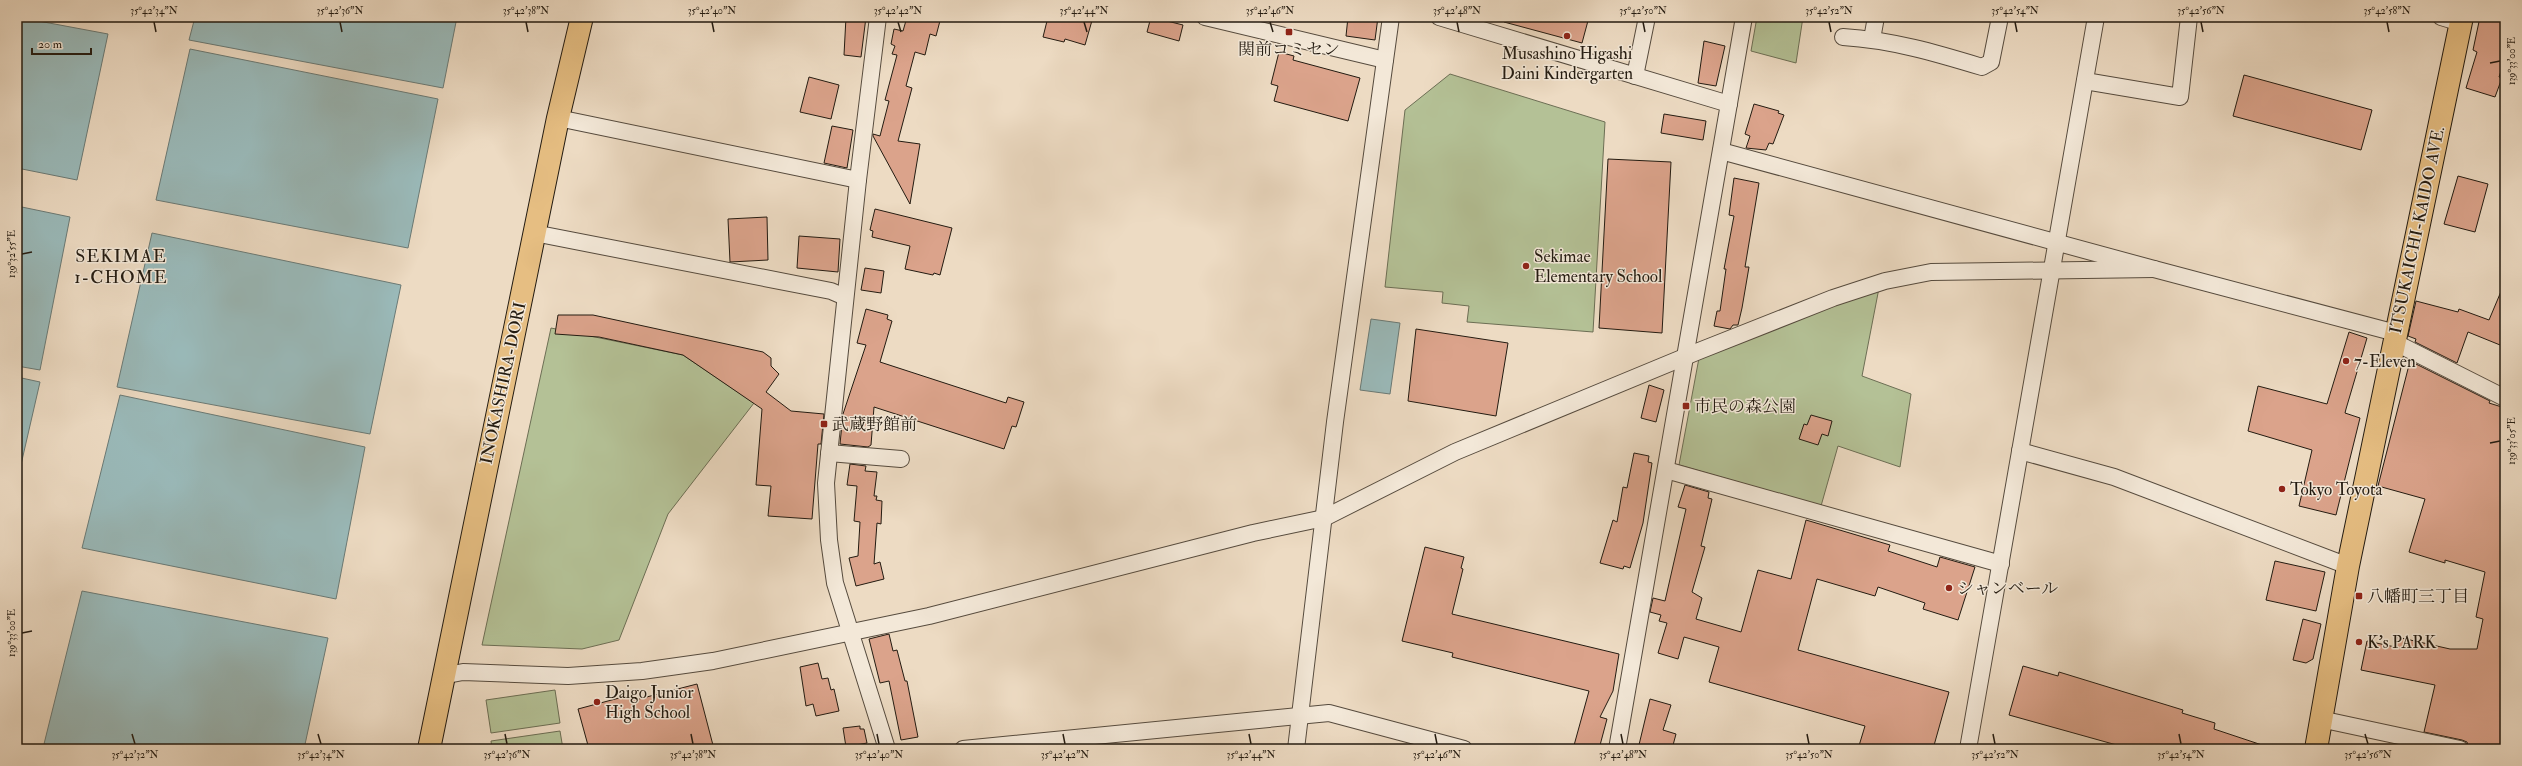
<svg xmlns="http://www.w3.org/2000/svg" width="2522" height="766" font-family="'IM FELL Double Pica','Noto Serif JP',serif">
<rect width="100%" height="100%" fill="#eddbc3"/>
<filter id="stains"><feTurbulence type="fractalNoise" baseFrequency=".005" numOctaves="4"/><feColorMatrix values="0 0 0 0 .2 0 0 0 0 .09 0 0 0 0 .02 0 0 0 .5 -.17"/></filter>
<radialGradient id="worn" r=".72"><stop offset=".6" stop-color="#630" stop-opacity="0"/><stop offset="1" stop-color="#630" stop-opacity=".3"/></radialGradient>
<g fill="#b4c196" stroke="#6c6e54">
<polygon points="1757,17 1803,17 1796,63 1751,51"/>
<polygon points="1450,74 1605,122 1593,332 1467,322 1469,306 1442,303 1443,292 1385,287 1405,110"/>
<polygon points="1879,288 1862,376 1911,394 1900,467 1838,446 1821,506 1679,465 1699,358"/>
<polygon points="551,328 683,355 754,403 668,514 619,640 582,649 482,645"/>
<polygon points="555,690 560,723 491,733 486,700"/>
<polygon points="560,731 563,749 492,749 491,741"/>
</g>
<g fill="#9ababa" stroke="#6a7a76">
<polygon points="17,17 108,34 77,180 17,168"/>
<polygon points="195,17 457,17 443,88 189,40"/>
<polygon points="190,49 438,99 408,248 156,200"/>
<polygon points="17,206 70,217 40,370 17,366"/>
<polygon points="152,233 401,285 370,434 117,387"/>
<polygon points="1371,319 1400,323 1390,394 1360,390"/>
<polygon points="17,377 40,382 17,482"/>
<polygon points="120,395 365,447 336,599 82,548"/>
<polygon points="82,591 328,638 304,749 69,749 44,744"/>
</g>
<g fill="#dba38b" stroke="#231b11">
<polygon points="846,17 866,17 861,57 844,55"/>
<polygon points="907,17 941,17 936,36 930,34 925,55 915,52 906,86 912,88 898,141 920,144 910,204 873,136 873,134 880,136 889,101 885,100 897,55 892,54 895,46 891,44 894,29 903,31"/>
<polygon points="1048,17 1093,17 1085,45 1065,39 1064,42 1043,37"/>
<polygon points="1151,17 1183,25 1179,41 1147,32"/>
<polygon points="1348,17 1378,17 1375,40 1346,36"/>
<polygon points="1504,17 1589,17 1582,43 1504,22"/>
<polygon points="2480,17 2505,17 2505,59 2499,77 2502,78 2495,97 2466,88 2477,52 2473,50"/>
<polygon points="1704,41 1725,46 1716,86 1698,83"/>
<polygon points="1279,52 1294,56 1293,60 1360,78 1348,121 1274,101 1278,86 1271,84"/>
<polygon points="2244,75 2372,110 2361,150 2233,116"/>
<polygon points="809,77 839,85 831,119 800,112"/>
<polygon points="1754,104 1779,111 1778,113 1784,115 1773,144 1769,143 1766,150 1746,148 1750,136 1745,134"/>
<polygon points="1664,114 1706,121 1703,140 1661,133"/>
<polygon points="832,126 853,130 847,168 824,163"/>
<polygon points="1608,159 1671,162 1662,333 1599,328"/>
<polygon points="2458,176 2488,184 2475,232 2444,224"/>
<polygon points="1734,178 1759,183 1745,267 1749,267 1742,308 1738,325 1733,325 1730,329 1714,326 1717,311 1720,311 1726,269 1724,269 1734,216 1729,215"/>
<polygon points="875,209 952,228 940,275 934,273 933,275 905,269 910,246 872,237 873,231 870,230"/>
<polygon points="767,217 768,260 730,262 728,219"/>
<polygon points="799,236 840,239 838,272 797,268"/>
<polygon points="865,268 884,271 881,293 861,290"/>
<polygon points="2505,282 2505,347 2468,332 2457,363 2415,342 2416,339 2408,336 2416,301 2458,312 2459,309 2489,320"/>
<polygon points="866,309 888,315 887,319 892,321 880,362 1006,403 1008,397 1024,402 1016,427 1012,426 1004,449 874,407 871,445 868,447 840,444 843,414 866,345 857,343"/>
<polygon points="558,315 593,315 763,352 771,358 771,366 779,374 766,392 791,411 824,414 821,444 818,444 812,519 768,516 771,486 756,485 762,409 683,355 599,337 555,334"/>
<polygon points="1416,329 1508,343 1496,416 1408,401"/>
<polygon points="2349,332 2367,338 2346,409 2345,413 2360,418 2336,515 2299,506 2312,450 2248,431 2258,386 2327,404"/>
<polygon points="2410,361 2490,401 2489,403 2505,408 2504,749 2469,749 2467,742 2462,740 2424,732 2435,685 2361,670 2367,641 2395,647 2397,637 2450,649 2477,649 2483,619 2476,617 2485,572 2445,560 2445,563 2409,552 2425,499 2378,486"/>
<polygon points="1649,385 1664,390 1656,422 1641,418"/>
<polygon points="1811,415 1832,421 1828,436 1822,434 1818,445 1799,439 1804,424 1807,425"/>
<polygon points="1634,453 1649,456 1648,462 1652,463 1643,523 1630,568 1624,566 1623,569 1600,563 1613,520 1617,522 1623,487 1627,488"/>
<polygon points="850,464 866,466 865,471 877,472 874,496 877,496 876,500 882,501 881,524 877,523 874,564 880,562 884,579 856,586 849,558 858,556 860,522 854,521 857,486 847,485"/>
<polygon points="1685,485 1709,492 1708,498 1712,499 1701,546 1705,547 1692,592 1702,598 1696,619 1741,632 1758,570 1791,579 1806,520 1890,545 1888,551 1937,567 1940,557 1975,567 1958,620 1923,609 1925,603 1878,587 1875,596 1817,579 1798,650 1949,692 1933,749 1858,749 1865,726 1709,682 1719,647 1684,637 1678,659 1658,653 1667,623 1659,621 1661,615 1650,612 1653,598 1665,601 1686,509 1678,507"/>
<polygon points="1425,547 1464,557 1461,568 1463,569 1452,614 1619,654 1613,691 1600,717 1607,719 1599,749 1573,749 1589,691 1452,657 1453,653 1402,641"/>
<polygon points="2275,561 2325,572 2316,611 2266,600"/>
<polygon points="2303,619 2321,624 2313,659 2306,663 2293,660"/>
<polygon points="889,634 893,651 897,650 905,681 907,681 918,737 901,740 889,681 880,683 869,639"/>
<polygon points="818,663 822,679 828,678 831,690 834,689 839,711 816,716 813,704 806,706 800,667"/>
<polygon points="2023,666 2058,676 2059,672 2183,710 2182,713 2215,723 2214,729 2265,746 2264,749 2131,749 2009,715"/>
<polygon points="697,684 714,749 589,749 578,709 634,694 635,700"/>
<polygon points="1650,699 1671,705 1663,730 1676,734 1672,749 1638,749"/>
<polygon points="860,726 860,729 864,729 867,743 846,747 843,728"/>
</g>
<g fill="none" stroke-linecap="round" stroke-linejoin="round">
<defs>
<g id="street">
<polyline points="878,17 858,180 826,483 829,540 835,583 887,749"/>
<polyline points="1205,17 1385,60"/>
<polyline points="1439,17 1729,104"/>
<polyline points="2441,17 2461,23"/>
<path d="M1843,37C1892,40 1936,53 1982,67L1991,62L2000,17"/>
<polyline points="1872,39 1876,17"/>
<polyline points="1635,76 1647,17"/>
<polyline points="2085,81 2180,97 2189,17"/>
<polyline points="558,118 858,180"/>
<polyline points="1721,151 2154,269 2396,333"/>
<polyline points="534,233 831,291 845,297"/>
<polyline points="2394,342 2505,398"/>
<polyline points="2020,451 2114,477 2348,566"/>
<polyline points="829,453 901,459"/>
<polyline points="1666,470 2001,564"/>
<polyline points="442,676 463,672 568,676 642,671 713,661 929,616 1253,533 1324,518 1455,452 1699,351 1833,298 1885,281 1931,272 2154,269"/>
<polyline points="2320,719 2460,749"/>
<polyline points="963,749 1329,713 1464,749"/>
<polyline points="1296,749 1335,422 1391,17"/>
<polyline points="1617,749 1744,17"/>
<polyline points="1968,749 2096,17"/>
</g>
<g id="primary">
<polyline points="429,749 558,118 582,17"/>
<polyline points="2316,749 2348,566 2462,17"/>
</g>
</defs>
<use href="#street" stroke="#564b3e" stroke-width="18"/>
<use href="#primary" stroke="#231b11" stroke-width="24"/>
<use href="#street" stroke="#f3e8d8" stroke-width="16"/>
<use href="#primary" stroke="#e6be82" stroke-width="22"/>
</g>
<path fill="none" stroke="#231b11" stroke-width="1.5" d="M154,22L156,32M340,22L342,32M526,22L528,32M712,22L714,32M898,22L901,32M1084,22L1087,32M1270,22L1273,32M1457,22L1459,32M1643,22L1645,32M1829,22L1831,32M2015,22L2017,32M2201,22L2203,32M2387,22L2389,32M2490,63L2500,61M22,254L32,252M2490,443L2500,441M22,633L32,631M132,734L135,744M318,734L321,744M505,734L507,744M691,734L693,744M877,734L879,744M1063,734L1065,744M1249,734L1251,744M1435,734L1437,744M1621,734L1623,744M1807,734L1809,744M1993,734L1995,744M2179,734L2181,744M2365,734L2368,744"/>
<g fill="#8f2418" stroke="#f3e8d8" stroke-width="1.5">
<rect x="1285" y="28" width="8" height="8" rx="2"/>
<circle cx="1567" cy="36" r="4"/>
<circle cx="1526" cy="266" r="4"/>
<circle cx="2346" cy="361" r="4"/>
<rect x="1682" y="402" width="8" height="8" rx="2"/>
<rect x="820" y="420" width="8" height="8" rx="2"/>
<circle cx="2282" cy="489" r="4"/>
<circle cx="1949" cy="588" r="4"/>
<rect x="2355" y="592" width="8" height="8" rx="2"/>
<circle cx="2359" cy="642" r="4"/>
<circle cx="597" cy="702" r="4"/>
</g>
<g text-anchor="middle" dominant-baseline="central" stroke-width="3" stroke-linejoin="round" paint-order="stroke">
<g font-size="17" fill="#231b11" stroke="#f3e8d8" text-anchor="start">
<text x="1289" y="49" text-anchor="middle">関前コミセン</text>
<text x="1567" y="53" text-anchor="middle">Musashino Higashi<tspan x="1567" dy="20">Daini Kindergarten</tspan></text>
<text x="1534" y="256">Sekimae<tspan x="1534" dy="20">Elementary School</tspan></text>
<text x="2354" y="361">7-Eleven</text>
<text x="1694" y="406">市民の森公園</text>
<text x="832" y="424">武蔵野館前</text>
<text x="2290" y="489">Tokyo Toyota</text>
<text x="1957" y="588">シャンベール</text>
<text x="2367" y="596">八幡町三丁目</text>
<text x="2367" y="642">K's PARK</text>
<text x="605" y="692">Daigo Junior<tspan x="605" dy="20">High School</tspan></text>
</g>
<g font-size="17" fill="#231b11" stroke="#f3e8d8">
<text transform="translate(2417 230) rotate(-78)">ITSUKAICHI-KAIDO AVE.</text>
<text transform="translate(503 383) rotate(-78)">INOKASHIRA-DORI</text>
</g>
<g font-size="18" letter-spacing="1" fill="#231b11" stroke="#f3e8d8">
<text x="121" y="256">SEKIMAE<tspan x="121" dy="21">1-CHOME</tspan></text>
</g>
</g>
<rect width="2522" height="766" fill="none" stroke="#eddbc3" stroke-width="44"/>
<path d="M32 48v6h59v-6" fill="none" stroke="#231b11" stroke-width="2"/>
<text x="38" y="48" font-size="12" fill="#231b11" stroke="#f3e8d8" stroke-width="3" paint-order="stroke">20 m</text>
<rect x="22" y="22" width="2478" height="722" fill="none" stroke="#231b11" stroke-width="1.5"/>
<g font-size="10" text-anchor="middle" fill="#231b11">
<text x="154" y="14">35°42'34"N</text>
<text x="340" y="14">35°42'36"N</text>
<text x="526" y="14">35°42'38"N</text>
<text x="712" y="14">35°42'40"N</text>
<text x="898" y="14">35°42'42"N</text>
<text x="1084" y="14">35°42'44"N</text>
<text x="1270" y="14">35°42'46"N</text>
<text x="1457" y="14">35°42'48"N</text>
<text x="1643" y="14">35°42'50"N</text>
<text x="1829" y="14">35°42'52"N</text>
<text x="2015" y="14">35°42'54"N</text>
<text x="2201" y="14">35°42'56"N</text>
<text x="2387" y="14">35°42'58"N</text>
<text transform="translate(2511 61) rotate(-90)" y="4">139°33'00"E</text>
<text transform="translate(11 254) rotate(-90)" y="4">139°32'55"E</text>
<text transform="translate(2511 441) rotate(-90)" y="4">139°33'05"E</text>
<text transform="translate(11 633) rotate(-90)" y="4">139°33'00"E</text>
<text x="135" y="758">35°42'32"N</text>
<text x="321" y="758">35°42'34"N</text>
<text x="507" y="758">35°42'36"N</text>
<text x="693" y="758">35°42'38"N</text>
<text x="879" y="758">35°42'40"N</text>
<text x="1065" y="758">35°42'42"N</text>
<text x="1251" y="758">35°42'44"N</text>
<text x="1437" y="758">35°42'46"N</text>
<text x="1623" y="758">35°42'48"N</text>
<text x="1809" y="758">35°42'50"N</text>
<text x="1995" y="758">35°42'52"N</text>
<text x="2181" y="758">35°42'54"N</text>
<text x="2368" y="758">35°42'56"N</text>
</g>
<rect width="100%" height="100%" filter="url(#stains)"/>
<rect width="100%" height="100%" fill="url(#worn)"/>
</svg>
